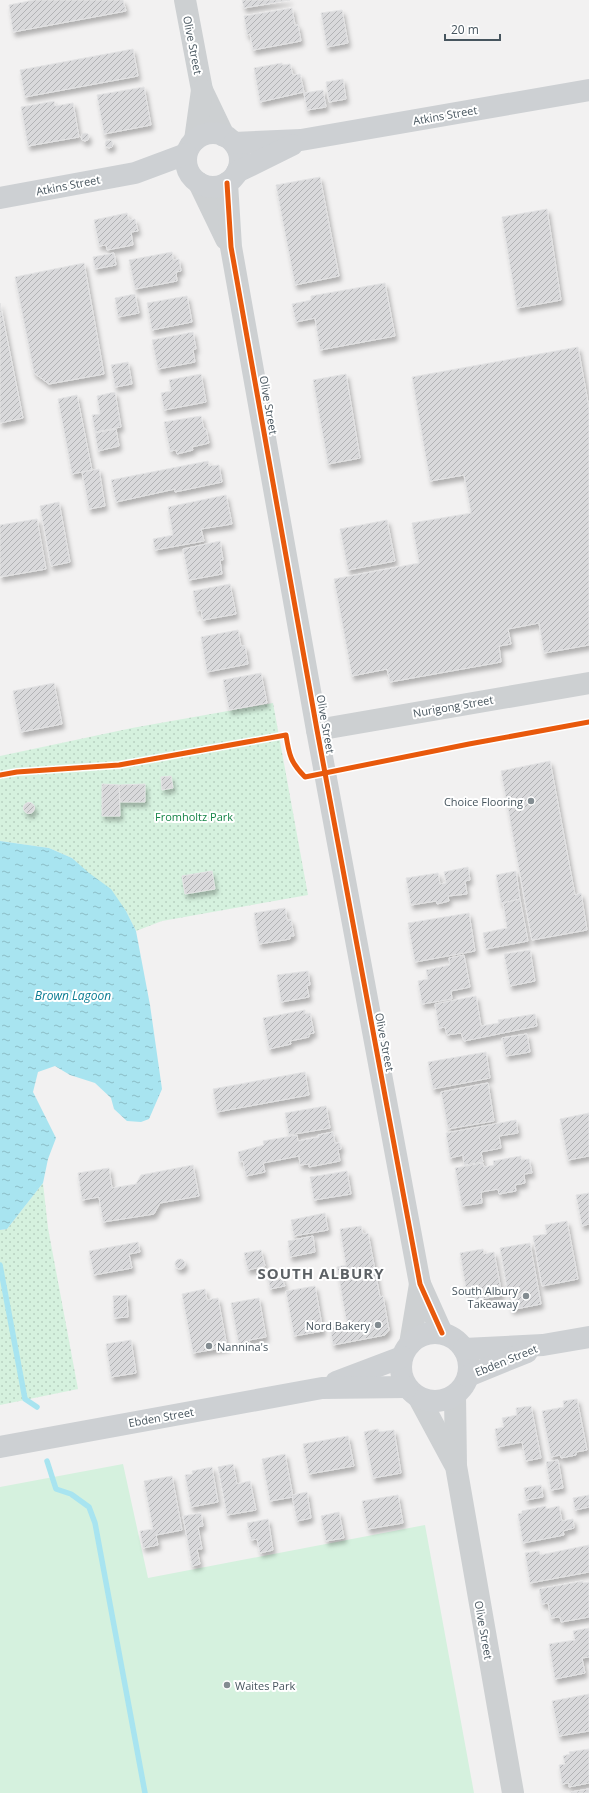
<svg xmlns="http://www.w3.org/2000/svg" width="589" height="1793" font-family="'Open Sans',sans-serif">
<defs>
<pattern id="park-dots" width="8" height="8" patternUnits="userSpaceOnUse"><rect width="8" height="8" fill="#d5f1de"/><path d="M2 2h.1M6 6h.1" fill="none" stroke="#b8d1c1" stroke-width="1.8" stroke-linecap="round"/></pattern>
<pattern id="water-ripples" width="26" height="14" patternUnits="userSpaceOnUse"><rect width="26" height="14" fill="#a8e4f0"/><path d="M2 4q2-2 4 0t4 0M15 11q2-2 4 0t4 0" fill="none" stroke="#8bbcc6"/></pattern>
<pattern id="building-hatch" width="6" height="6" patternUnits="userSpaceOnUse"><rect width="6" height="6" fill="#d9d9db"/><path d="M-1 1l2-2M0 6l6-6M5 7l2-2" fill="none" stroke="#b2b3b5"/></pattern>
<filter id="shadow"><feDropShadow dx="2.5" dy="4.5" stdDeviation="2" flood-color="#0004"/></filter>
</defs>
<rect width="100%" height="100%" fill="#f2f1f1"/>
<polygon fill="#d5f1de" points="123,1464 148,1578 425,1525 474,1793 0,1793 0,1487"/>
<g fill="url(#park-dots)">
<polygon points="273,703 308,895 162,921 136,931 126,911 72,858 49,848 0,841 0,756 132,728"/>
<polygon points="43,1183 48,1228 78,1389 0,1405 0,1230 7,1229"/>
</g>
<polygon fill="url(#water-ripples)" points="0,841 49,848 72,858 89,873 111,889 126,911 136,931 150,1005 162,1089 149,1119 141,1122 127,1121 114,1109 111,1098 95,1083 70,1075 55,1066 38,1072 33,1092 56,1138 48,1159 43,1183 7,1229 0,1230"/>
<g fill="none" stroke-linecap="round" stroke-linejoin="round">
<g stroke="#a8e4f0" stroke-width="5.5">
<polyline points="0,1265 25,1399 37,1407"/>
<polyline points="47,1461 56,1489 71,1494 89,1507 95,1523 145,1793"/>
</g>
</g>
<g fill="url(#building-hatch)" stroke="#e3e3e4" filter="url(#shadow)">
<polygon points="34,0 123,0 126,11 13,32 9,5"/>
<polygon points="242,0 290,0 244,8"/>
<polygon points="292,8 295,25 298,25 301,41 253,50 250,34 247,35 244,16"/>
<polygon points="342,10 348,43 327,47 321,13"/>
<polygon points="133,49 138,76 25,97 20,70"/>
<polygon points="282,63 282,65 290,64 293,75 300,74 304,92 260,102 254,68"/>
<polygon points="343,79 346,99 329,102 326,82"/>
<polygon points="144,87 151,125 104,134 97,95"/>
<polygon points="323,90 326,107 307,110 304,93"/>
<polygon points="54,101 55,106 73,103 79,137 28,146 21,107"/>
<circle cx="85" cy="137" r="4"/>
<circle cx="109" cy="144" r="4"/>
<polygon points="320,177 339,276 295,285 276,185"/>
<polygon points="547,209 561,300 517,308 502,217"/>
<polygon points="127,213 129,220 135,219 138,231 131,232 133,245 107,250 106,245 99,246 94,220"/>
<polygon points="172,252 173,260 179,259 181,271 176,272 177,281 135,289 129,260"/>
<polygon points="114,253 116,265 95,269 93,257"/>
<polygon points="84,263 104,374 49,384 34,373 15,277"/>
<polygon points="385,283 395,336 320,350 315,318 296,322 292,304 311,300 311,296"/>
<polygon points="135,294 139,313 118,317 115,298"/>
<polygon points="187,296 192,322 152,330 147,303"/>
<polygon points="0,303 23,418 0,423"/>
<polygon points="193,332 196,349 193,350 195,362 158,369 152,340"/>
<polygon points="578,347 589,408 589,645 544,653 539,623 508,629 511,644 499,646 501,662 390,682 387,669 352,676 334,579 419,563 412,523 471,513 464,475 430,481 412,377"/>
<polygon points="128,362 132,384 115,387 111,365"/>
<polygon points="201,374 206,402 164,410 161,393 171,391 169,380"/>
<polygon points="346,374 360,458 328,464 313,380"/>
<polygon points="115,392 121,427 95,432 92,415 100,414 97,396"/>
<polygon points="77,395 92,470 72,474 58,399"/>
<polygon points="201,416 204,429 206,429 209,443 192,447 193,450 177,454 176,450 170,451 164,422"/>
<polygon points="116,429 119,446 98,451 95,433"/>
<polygon points="208,461 209,466 219,465 222,482 175,492 175,489 116,502 111,480"/>
<polygon points="99,469 105,506 89,509 82,472"/>
<polygon points="226,495 232,524 201,529 204,541 155,550 153,539 173,535 168,507"/>
<polygon points="59,502 70,562 51,566 40,506"/>
<polygon points="37,519 46,569 0,577 0,525"/>
<polygon points="387,520 395,561 348,570 340,529"/>
<polygon points="220,541 223,560 220,560 222,574 189,580 183,549"/>
<polygon points="230,584 236,614 203,620 201,610 197,611 193,591"/>
<polygon points="238,630 241,646 245,646 248,664 207,672 201,637"/>
<polygon points="261,673 267,703 229,710 223,680"/>
<polygon points="54,683 62,724 21,732 13,691"/>
<polygon points="550,761 575,895 581,893 587,930 532,940 501,771"/>
<polygon points="171,776 173,788 162,790 161,777"/>
<polygon points="102,784 119,785 120,816 102,816"/>
<polygon points="145,784 145,802 120,802 119,785"/>
<circle cx="29" cy="808" r="5.5"/>
<polygon points="468,867 470,880 465,881 467,894 448,896 449,901 437,904 436,901 411,905 406,878 438,873 440,884 446,883 444,872"/>
<polygon points="212,871 215,889 185,894 182,876"/>
<polygon points="516,871 520,899 501,903 496,875"/>
<polygon points="520,899 528,941 486,949 483,933 507,928 503,903"/>
<polygon points="285,908 287,920 291,920 294,936 290,936 290,939 259,944 254,913"/>
<polygon points="469,913 475,951 415,962 408,923"/>
<polygon points="530,950 535,981 510,986 504,954"/>
<polygon points="464,955 470,987 451,991 452,999 422,1004 418,981 428,979 426,970 450,965 449,958"/>
<polygon points="308,971 310,985 307,986 309,997 281,1002 277,975"/>
<polygon points="476,996 481,1026 499,1023 498,1020 535,1014 537,1026 464,1041 461,1033 447,1035 445,1027 439,1028 435,1004"/>
<polygon points="305,1010 305,1014 310,1013 314,1033 309,1034 309,1037 290,1041 291,1044 269,1049 263,1018"/>
<polygon points="527,1034 530,1052 506,1056 502,1038"/>
<polygon points="486,1052 490,1078 433,1089 428,1062"/>
<polygon points="305,1072 309,1095 217,1112 213,1089"/>
<polygon points="488,1083 494,1121 448,1129 441,1092"/>
<polygon points="326,1106 330,1128 289,1135 285,1113"/>
<polygon points="589,1113 589,1156 568,1160 560,1119"/>
<polygon points="516,1120 518,1133 499,1136 501,1148 481,1152 483,1162 464,1165 463,1155 450,1158 446,1133"/>
<polygon points="333,1132 335,1143 340,1143 341,1149 338,1150 340,1161 309,1167 309,1164 300,1165 299,1156 263,1163 265,1172 246,1176 243,1161 240,1162 238,1152 264,1145 263,1141 297,1135 298,1141 319,1137 318,1135"/>
<polygon points="521,1156 521,1160 529,1159 532,1173 524,1174 525,1183 515,1185 516,1191 499,1194 498,1189 481,1192 482,1203 462,1206 455,1168 483,1163 484,1167 494,1165 493,1161"/>
<polygon points="193,1165 199,1196 160,1203 154,1214 103,1222 99,1197 82,1200 78,1173 109,1168 112,1188 136,1184 141,1175"/>
<polygon points="347,1171 351,1194 314,1200 310,1177"/>
<polygon points="589,1193 589,1224 582,1226 576,1195"/>
<polygon points="325,1213 328,1230 294,1236 291,1220"/>
<polygon points="567,1221 578,1279 542,1286 533,1236 547,1234 545,1225"/>
<polygon points="361,1226 363,1234 368,1233 380,1297 383,1296 389,1330 385,1335 333,1345 330,1327 347,1324 337,1267 346,1265 340,1229"/>
<polygon points="313,1236 315,1252 290,1257 288,1241"/>
<polygon points="138,1242 140,1252 129,1254 132,1268 94,1275 89,1251"/>
<polygon points="530,1243 541,1304 511,1310 500,1248"/>
<polygon points="483,1249 484,1254 494,1252 502,1295 476,1300 474,1293 467,1294 460,1253"/>
<polygon points="261,1250 265,1266 248,1270 244,1253"/>
<circle cx="180" cy="1264" r="5"/>
<polygon points="279,1270 285,1286 270,1289 267,1272"/>
<polygon points="315,1286 323,1331 294,1336 286,1291"/>
<polygon points="205,1289 207,1300 218,1298 227,1347 193,1353 182,1294"/>
<polygon points="127,1295 128,1317 114,1318 113,1296"/>
<polygon points="259,1298 266,1337 249,1340 250,1343 239,1345 231,1303"/>
<polygon points="131,1340 136,1373 111,1377 106,1344"/>
<polygon points="577,1399 587,1450 576,1452 576,1455 561,1458 560,1455 551,1457 542,1411 564,1407 563,1401"/>
<polygon points="531,1406 541,1458 526,1461 522,1442 498,1447 495,1429 504,1427 502,1418 517,1415 516,1408"/>
<polygon points="378,1429 379,1432 394,1430 401,1473 373,1478 364,1432"/>
<polygon points="348,1436 354,1466 309,1474 303,1444"/>
<polygon points="285,1454 293,1497 270,1501 262,1459"/>
<polygon points="558,1460 563,1488 551,1490 546,1462"/>
<polygon points="233,1464 237,1484 250,1481 256,1510 227,1515 218,1467"/>
<polygon points="212,1467 218,1502 191,1507 185,1475 193,1474 192,1471"/>
<polygon points="172,1476 182,1530 156,1535 158,1545 143,1548 140,1531 153,1529 144,1481"/>
<polygon points="541,1485 543,1497 526,1500 524,1488"/>
<polygon points="307,1492 311,1518 297,1521 292,1495"/>
<polygon points="398,1495 403,1523 368,1529 362,1501"/>
<polygon points="589,1495 589,1507 575,1510 573,1498"/>
<polygon points="546,1506 546,1509 559,1506 562,1521 573,1519 574,1528 563,1531 564,1535 523,1543 518,1514 522,1513 522,1511"/>
<polygon points="339,1512 344,1538 326,1541 321,1516"/>
<polygon points="201,1513 203,1526 198,1527 202,1549 197,1549 200,1564 192,1566 183,1516"/>
<polygon points="268,1519 273,1550 260,1553 257,1539 251,1540 247,1523"/>
<polygon points="589,1545 589,1572 530,1583 525,1553 539,1551 540,1555"/>
<polygon points="583,1581 583,1583 589,1582 589,1617 561,1622 560,1617 551,1618 548,1603 542,1604 539,1589"/>
<polygon points="589,1628 589,1657 582,1658 585,1673 555,1679 549,1644 575,1640 573,1631"/>
<polygon points="589,1694 589,1731 559,1736 552,1701"/>
<polygon points="589,1749 589,1783 569,1787 569,1783 562,1784 559,1765 565,1764 563,1756 570,1754 569,1752"/>
<polygon points="589,1789 589,1793 571,1793 571,1792"/>
</g>
<g fill="none" stroke-linecap="round" stroke-linejoin="round">
<g stroke="#cdd0d2" stroke-width="22">
<polyline points="185,0 202,90 224,136"/>
<polyline points="195,140 202,90"/>
<polyline points="199,183 226,239"/>
<polyline points="227,183 231,247 317,730 420,1284 442,1333"/>
<polyline points="317,730 589,683"/>
<polyline points="410,1344 420,1284"/>
<polyline points="455,1395 456,1466 513,1793"/>
<polyline points="419,1398 454,1463"/>
</g>
<g stroke="#cdd0d3" stroke-width="22">
<circle cx="213" cy="160" r="27"/>
<polyline points="234,143 301,140 589,90"/>
<polyline points="237,172 292,145"/>
<polyline points="0,198 135,173 186,154"/>
<circle cx="435" cy="1367" r="34"/>
<polyline points="464,1349 543,1345 589,1337"/>
<polyline points="468,1376 527,1352"/>
<polyline points="336,1382 402,1357"/>
<polyline points="0,1447 322,1388 407,1387"/>
</g>
<defs>
<g id="cycleway">
<polyline points="227,183 231,247 317,730 420,1284 442,1333"/>
<path d="M0,775L17,772L119,765L286,735C289,755 291,763 305,777L469,744L589,722"/>
</g>
</defs>
<use href="#cycleway" stroke="#fff" stroke-width="8"/>
<use href="#cycleway" stroke="#e8590c" stroke-width="5"/>
</g>
<g fill="#838c91" stroke="#fff" stroke-width="1.5">
<circle cx="531" cy="801" r="4"/>
<circle cx="526" cy="1296" r="4"/>
<circle cx="378" cy="1325" r="4"/>
<circle cx="209" cy="1346" r="4"/>
<circle cx="227" cy="1685" r="4"/>
</g>
<g text-anchor="middle" dominant-baseline="central" stroke-width="4" stroke-linejoin="round" paint-order="stroke">
<g font-size="11" fill="#47555e" stroke="#fff">
<text transform="translate(193 45) rotate(79)">Olive Street</text>
<text transform="translate(445 115) rotate(-10)">Atkins Street</text>
<text transform="translate(68 185) rotate(-11)">Atkins Street</text>
<text transform="translate(269 405) rotate(80)">Olive Street</text>
<text transform="translate(453 706) rotate(-10)">Nurigong Street</text>
<text transform="translate(326 724) rotate(80)">Olive Street</text>
<text transform="translate(385 1042) rotate(79)">Olive Street</text>
<text transform="translate(506 1360) rotate(-22)">Ebden Street</text>
<text transform="translate(161 1417) rotate(-10)">Ebden Street</text>
<text transform="translate(484 1630) rotate(80)">Olive Street</text>
</g>
<g font-size="11" fill="#47555e" stroke="#fff" text-anchor="end">
<text x="523" y="801">Choice Flooring</text>
<text x="518" y="1290">South Albury<tspan x="518" dy="13">Takeaway</tspan></text>
<text x="370" y="1325">Nord Bakery</text>
<text x="217" y="1346" text-anchor="start">Nannina's</text>
<text x="235" y="1685" text-anchor="start">Waites Park</text>
</g>
<g font-size="11" fill="#148446" stroke="#fff">
<text x="194" y="816">Fromholtz Park</text>
</g>
<g font-size="12" font-style="italic" fill="#097b92" stroke="#fff">
<text x="73" y="995">Brown Lagoon</text>
</g>
<g font-size="15" font-weight="bold" letter-spacing="1" fill="#5c6165" stroke="#fff">
<text x="321" y="1273">SOUTH ALBURY</text>
</g>
</g>
<path d="M445 34v6h55v-6" fill="none" stroke="#47555e" stroke-width="2"/>
<text x="451" y="34" font-size="12" fill="#47555e" stroke="#ffffff" stroke-width="3" paint-order="stroke">20 m</text>
</svg>
